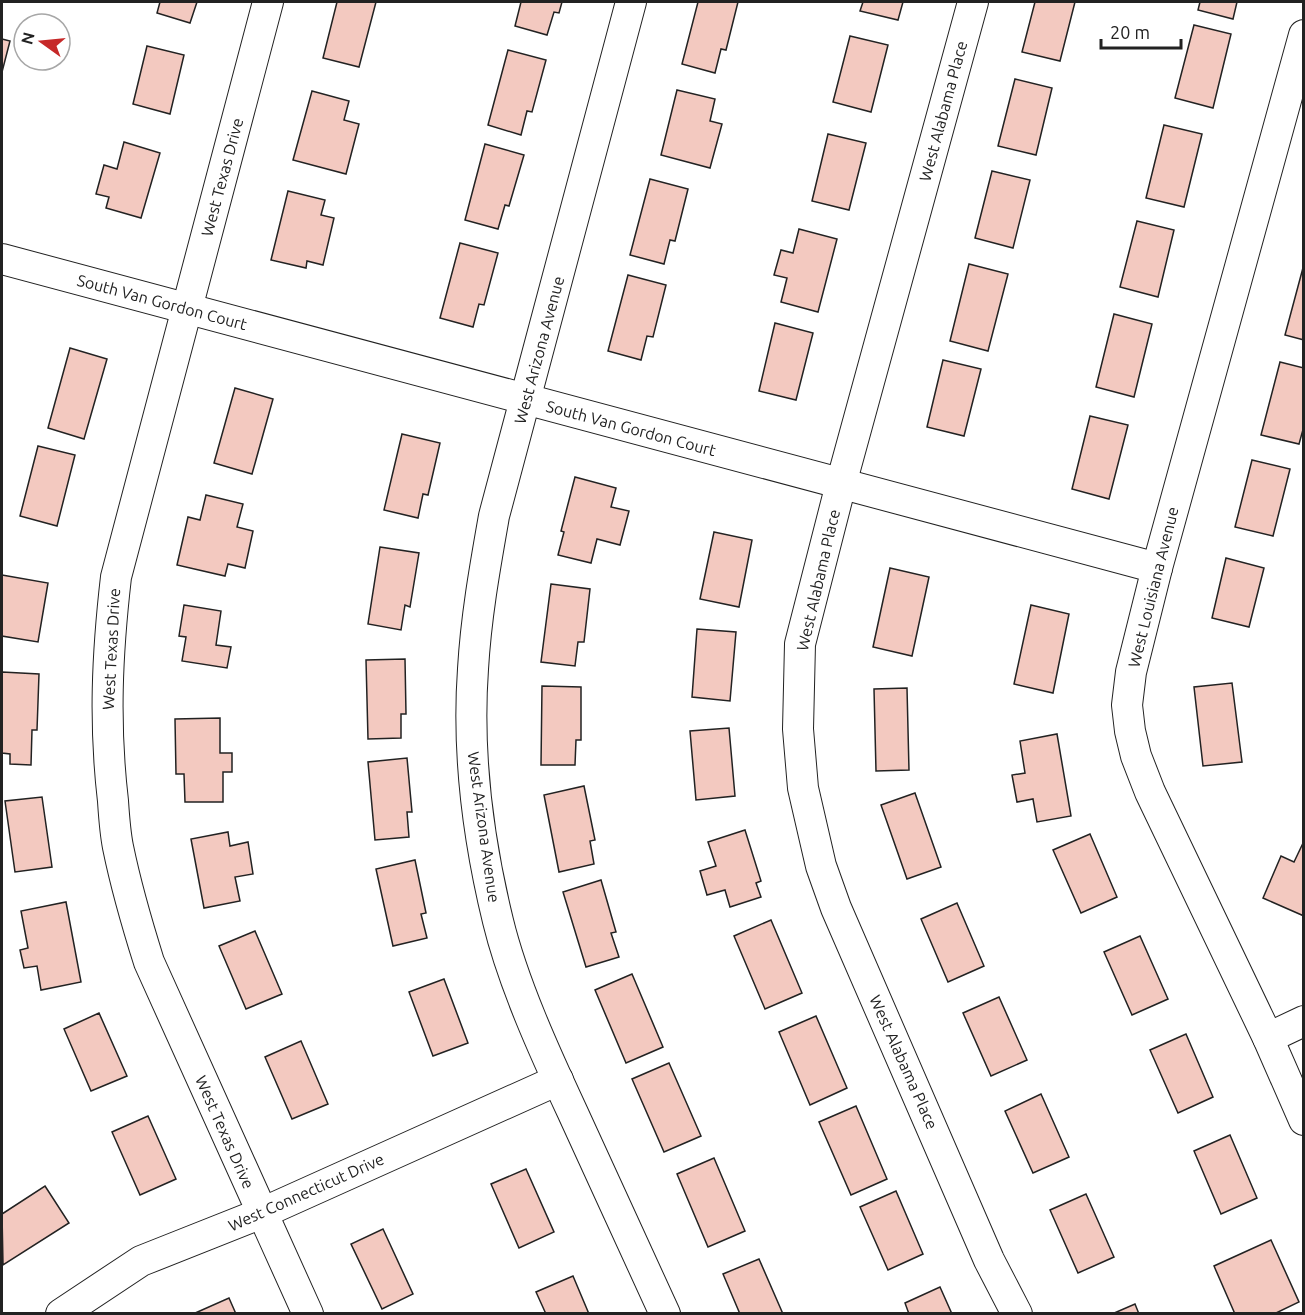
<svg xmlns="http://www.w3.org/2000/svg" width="1305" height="1315" font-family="Ubuntu,sans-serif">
<rect width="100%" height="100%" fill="#fff"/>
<g fill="#f3c9c0" stroke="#222" stroke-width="1.5">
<polygon points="160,2 197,2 190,23 157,13"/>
<polygon points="337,2 376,2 359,67 323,58"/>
<polygon points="521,2 562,2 559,13 554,12 547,35 515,26"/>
<polygon points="698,2 738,2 726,50 721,49 715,73 682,64"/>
<polygon points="863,2 903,2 898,20 860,11"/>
<polygon points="1035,2 1075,2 1060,61 1022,52"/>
<polygon points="1200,2 1237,2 1233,19 1198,10"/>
<polygon points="1194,25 1231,34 1213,108 1175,98"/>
<polygon points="850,36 888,45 871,112 833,102"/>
<polygon points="2,39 10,41 2,72"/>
<polygon points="147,46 184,55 170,114 133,104"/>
<polygon points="508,50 546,60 532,112 527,111 521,135 488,125"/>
<polygon points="1015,79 1052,88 1036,155 998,146"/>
<polygon points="677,90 715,99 710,121 722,124 710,168 661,155"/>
<polygon points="312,91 349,101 344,120 359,124 346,174 293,160"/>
<polygon points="1164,125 1202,134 1184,207 1146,198"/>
<polygon points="828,134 866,143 849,210 812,201"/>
<polygon points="124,142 160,153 141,218 106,208 109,197 96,194 104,165 117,169"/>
<polygon points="485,144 524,155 509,206 505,205 498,229 465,220"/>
<polygon points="992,171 1030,180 1013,248 975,238"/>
<polygon points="650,179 688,189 675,241 670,240 664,264 630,255"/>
<polygon points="288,191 325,200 321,215 334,218 323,265 307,261 306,268 271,260"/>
<polygon points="1137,221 1174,230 1158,297 1120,287"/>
<polygon points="799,229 837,239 818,312 781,302 787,278 774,275 781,250 793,253"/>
<polygon points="460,243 498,253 484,305 479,304 473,327 440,318"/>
<polygon points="969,264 1008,274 988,351 950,341"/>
<polygon points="1304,264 1304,340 1285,335"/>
<polygon points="628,275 666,285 653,337 647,336 641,360 608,351"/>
<polygon points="1114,314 1152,324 1134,397 1096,387"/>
<polygon points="775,323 813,333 796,400 759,391"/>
<polygon points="70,348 107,359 84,439 48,428"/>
<polygon points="943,360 981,369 964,436 927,427"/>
<polygon points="1280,362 1304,368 1304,426 1299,444 1261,435"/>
<polygon points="235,388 273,399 252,474 214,463"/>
<polygon points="1090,416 1128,425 1109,499 1072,489"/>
<polygon points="402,434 440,443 428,495 423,494 418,518 384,510"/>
<polygon points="38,446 75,455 57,526 20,516"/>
<polygon points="1252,460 1290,469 1273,536 1235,527"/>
<polygon points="575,477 616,488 611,507 629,511 620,545 597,539 591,563 558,555 564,532 561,531"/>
<polygon points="206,495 243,504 237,527 253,531 245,568 228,564 225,576 177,565 188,517 200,520"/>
<polygon points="714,532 752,540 739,607 700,599"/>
<polygon points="380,547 419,553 410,607 405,605 401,630 368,624"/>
<polygon points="1226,558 1264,568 1249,627 1212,618"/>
<polygon points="890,568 929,577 912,656 873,647"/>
<polygon points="2,575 48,583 38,642 2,636"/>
<polygon points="551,584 590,589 584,642 578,642 575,666 541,662"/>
<polygon points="184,605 221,611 216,645 231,647 227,668 182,661 186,637 179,636"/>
<polygon points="1031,605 1069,614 1053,693 1014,684"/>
<polygon points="697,629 736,632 730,701 692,697"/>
<polygon points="405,659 406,714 401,714 401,738 368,739 366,660"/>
<polygon points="2,672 39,674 37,730 32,730 31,765 10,764 10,754 2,753"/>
<polygon points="1232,683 1242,762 1203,766 1194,687"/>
<polygon points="542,686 581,687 581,740 576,740 575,765 541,765"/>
<polygon points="907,688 909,770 876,771 874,689"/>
<polygon points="220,718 220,753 232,753 232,772 223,772 223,802 185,802 184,774 176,774 175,719"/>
<polygon points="729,728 735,796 696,800 690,731"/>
<polygon points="1057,734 1071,816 1037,822 1033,799 1017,802 1012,775 1025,773 1020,741"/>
<polygon points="407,758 412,812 407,812 409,837 375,840 368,762"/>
<polygon points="584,786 595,840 590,841 594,864 559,872 544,795"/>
<polygon points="915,793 941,867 907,879 881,805"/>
<polygon points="42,797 52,867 15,872 5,801"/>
<polygon points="745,830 761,881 756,883 761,897 730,907 725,890 707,895 700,871 716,866 708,842"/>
<polygon points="228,832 230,846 248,842 253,874 235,877 240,901 204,908 191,839"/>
<polygon points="1090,834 1117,897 1081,913 1053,850"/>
<polygon points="1304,841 1304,916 1263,898 1281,856 1294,862"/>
<polygon points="415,860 426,913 421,914 427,938 393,946 376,869"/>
<polygon points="601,880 616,932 611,933 619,957 586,967 563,892"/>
<polygon points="66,902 81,982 41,990 37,966 24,968 20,950 28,948 21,911"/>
<polygon points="957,903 984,966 948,982 921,919"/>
<polygon points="771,920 802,993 765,1009 734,936"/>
<polygon points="255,931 282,994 246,1009 219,946"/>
<polygon points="1140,936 1168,999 1132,1015 1104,952"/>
<polygon points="632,974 663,1047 626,1063 595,990"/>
<polygon points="444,979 468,1043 433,1056 409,992"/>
<polygon points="999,997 1027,1060 991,1076 963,1013"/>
<polygon points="99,1013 127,1076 91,1091 64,1029"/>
<polygon points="816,1016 847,1088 810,1105 779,1032"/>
<polygon points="1186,1034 1213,1097 1178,1113 1150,1050"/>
<polygon points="301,1041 328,1104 292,1119 265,1057"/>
<polygon points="669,1063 701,1136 664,1152 632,1079"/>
<polygon points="1041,1094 1069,1157 1033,1173 1005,1111"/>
<polygon points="856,1106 887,1179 851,1195 819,1122"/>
<polygon points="148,1116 176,1179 140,1195 112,1132"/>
<polygon points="1230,1135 1257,1198 1221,1214 1194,1151"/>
<polygon points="714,1158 745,1231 708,1247 677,1174"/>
<polygon points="526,1169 554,1232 519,1248 491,1184"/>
<polygon points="45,1186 69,1223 3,1265 2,1214"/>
<polygon points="896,1191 923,1254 888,1270 860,1207"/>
<polygon points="1086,1194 1114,1257 1078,1273 1050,1210"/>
<polygon points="383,1229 413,1294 382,1309 351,1244"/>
<polygon points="1271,1240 1299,1302 1274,1314 1235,1314 1214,1266"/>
<polygon points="759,1259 783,1314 740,1314 723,1274"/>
<polygon points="573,1276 589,1314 546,1314 536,1292"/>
<polygon points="940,1287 952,1314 909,1314 905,1303"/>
<polygon points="229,1298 236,1314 193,1314"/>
<polygon points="1135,1304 1139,1314 1112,1314"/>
</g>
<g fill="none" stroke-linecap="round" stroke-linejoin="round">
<defs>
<g id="minor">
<path d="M268,2L116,577C107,655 104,724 113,801C114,816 115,832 118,847C126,886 137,924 149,962L308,1314"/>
<path d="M631,2L494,516C485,567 476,617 473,669C467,753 478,839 498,921C513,983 545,1053 572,1111C603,1179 634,1246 665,1314"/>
<polyline points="973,2 841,484 800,644 798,729 803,788 821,866 836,908 989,1260 1017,1314"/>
<polyline points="1304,35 1157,568 1131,672 1127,705 1130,731 1136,756 1150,792 1268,1038 1304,1120"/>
<polyline points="2,259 1157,568"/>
<polyline points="1268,1038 1304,1021"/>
<polyline points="61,1314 141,1261 262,1213 558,1080"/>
</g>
</defs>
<use href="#minor" stroke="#222" stroke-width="32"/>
<use href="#minor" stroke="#fff" stroke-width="30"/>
</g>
<g text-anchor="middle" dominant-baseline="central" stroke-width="4.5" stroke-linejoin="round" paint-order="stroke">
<g font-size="16" fill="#222" stroke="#fff">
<text transform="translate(943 111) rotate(-75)">West Alabama Place</text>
<text transform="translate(222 177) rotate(-75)">West Texas Drive</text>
<text transform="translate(162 302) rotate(15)">South Van Gordon Court</text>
<text transform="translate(539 350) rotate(-75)">West Arizona Avenue</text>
<text transform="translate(631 428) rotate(15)">South Van Gordon Court</text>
<text transform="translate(818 580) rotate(-77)">West Alabama Place</text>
<text transform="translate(1153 587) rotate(-76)">West Louisiana Avenue</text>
<text transform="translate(111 649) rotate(-87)">West Texas Drive</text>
<text transform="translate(484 827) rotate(82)">West Arizona Avenue</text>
<text transform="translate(904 1062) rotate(66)">West Alabama Place</text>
<text transform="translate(225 1132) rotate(66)">West Texas Drive</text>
<text transform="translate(306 1192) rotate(-24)">West Connecticut Drive</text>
</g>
</g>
<rect width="1305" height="1315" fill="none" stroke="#222222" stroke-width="6"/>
<g transform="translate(42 42) rotate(285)"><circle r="28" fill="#ffffff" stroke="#a7a7a7" stroke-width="1.5"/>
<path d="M0-4.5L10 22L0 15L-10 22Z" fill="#c62828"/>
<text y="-9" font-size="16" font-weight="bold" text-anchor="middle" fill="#222222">N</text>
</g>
<path d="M1101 39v9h80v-9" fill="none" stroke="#222222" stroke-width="3"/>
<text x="1110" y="39" font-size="18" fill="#222222" stroke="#ffffff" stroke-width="4.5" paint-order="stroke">20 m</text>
</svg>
